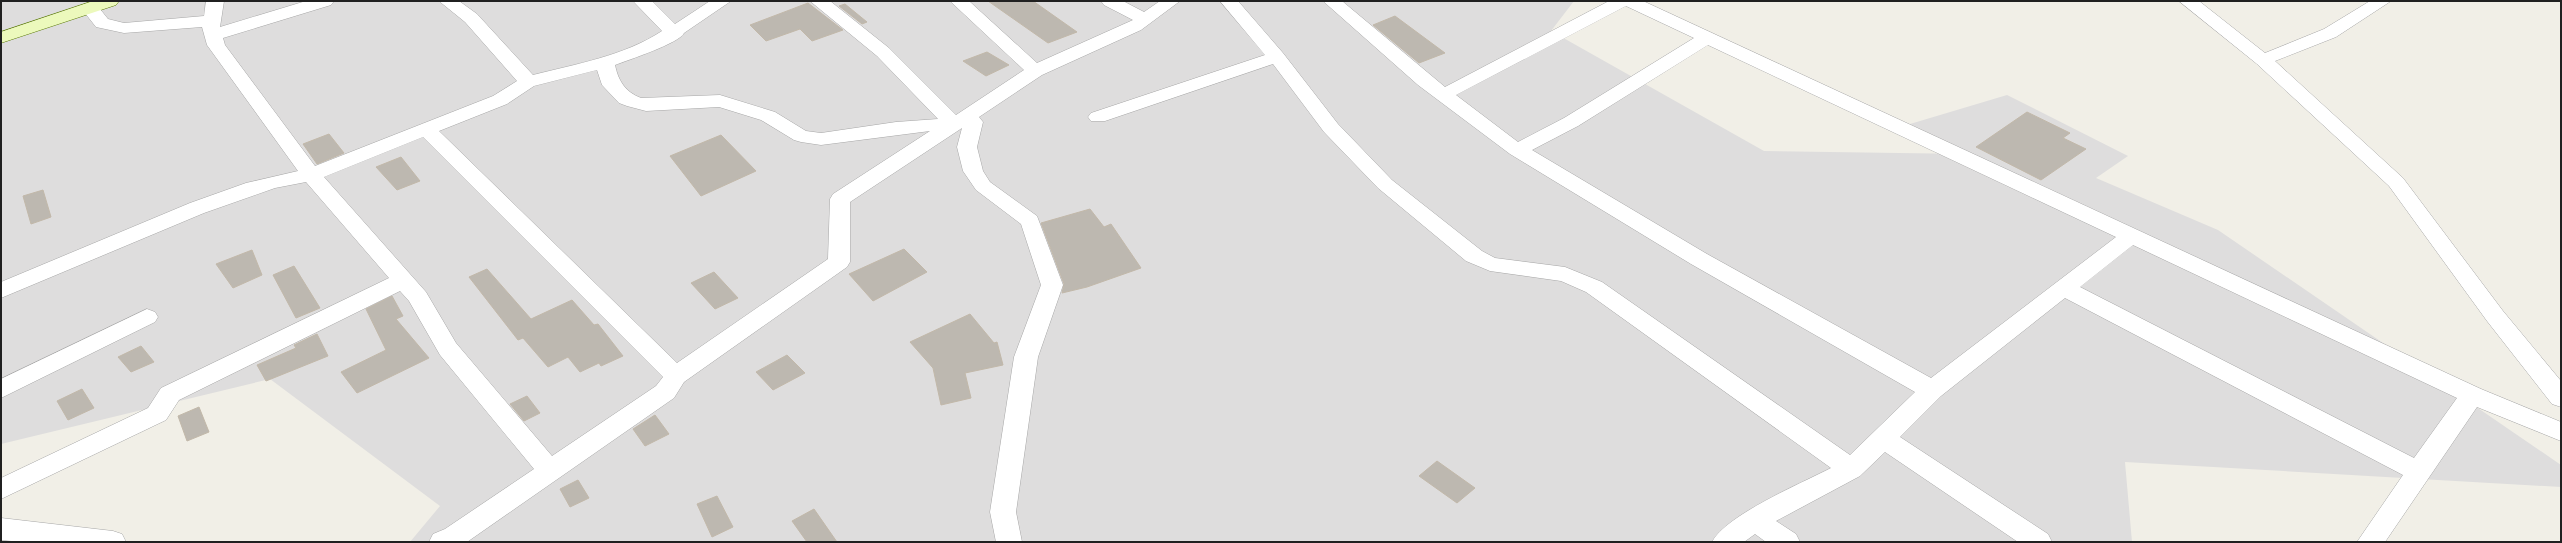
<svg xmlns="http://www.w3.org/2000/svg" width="2562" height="543" font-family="Cabin,sans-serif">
<rect width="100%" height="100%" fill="#f1efe7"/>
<polygon fill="#dedddd" points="1,1 1574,1 1551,31 1764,151 1968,154 1910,124 2007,95 2128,156 2096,178 2218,230 2561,465 2561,487 2125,462 2132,542 410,542 440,506 270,379 1,444"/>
<g fill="#bdb8b0" stroke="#c2b8a9">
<polygon points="988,1 1033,1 1077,32 1048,43"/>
<polygon points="808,3 843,30 812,41 800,29 766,41 750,25"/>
<polygon points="845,4 867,22 862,24 839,6"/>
<polygon points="1395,16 1445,53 1419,63 1373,25"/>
<polygon points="987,52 1009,65 986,76 963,61"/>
<polygon points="2027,112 2070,133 2063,138 2086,149 2041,180 1976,147"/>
<polygon points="329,134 344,153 317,164 303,144"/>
<polygon points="721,135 756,171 701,196 670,156"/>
<polygon points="401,157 420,181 397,190 376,167"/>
<polygon points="43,190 51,217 31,224 23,196"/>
<polygon points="1090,209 1104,227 1111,224 1141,268 1087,287 1062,293 1064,284 1041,223"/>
<polygon points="904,249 927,272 873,301 849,274"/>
<polygon points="252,250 262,275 233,288 216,264"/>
<polygon points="294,266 320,308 296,318 273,275"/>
<polygon points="487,269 531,319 572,300 594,325 598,324 623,356 601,366 599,363 580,372 568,357 548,367 523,338 518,340 469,277"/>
<polygon points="714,272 738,298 715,309 691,283"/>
<polygon points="392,296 403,316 396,319 429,358 357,393 341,372 386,350 366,309"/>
<polygon points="970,314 994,343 997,342 1003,365 965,373 971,398 941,405 933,368 910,342"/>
<polygon points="317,334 328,356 266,381 257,365 296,348 294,345"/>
<polygon points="141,346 154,362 131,372 118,357"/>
<polygon points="787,355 805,373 773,390 756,372"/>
<polygon points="82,389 94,408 68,420 57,401"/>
<polygon points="527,396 540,413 524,421 510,404"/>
<polygon points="199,407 209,432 187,441 178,416"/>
<polygon points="655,415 669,434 645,446 633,429"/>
<polygon points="1437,461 1475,488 1457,503 1419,476"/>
<polygon points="578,480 589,498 570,507 560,489"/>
<polygon points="717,496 733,527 712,537 697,504"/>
<polygon points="814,509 837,542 807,542 792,521"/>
</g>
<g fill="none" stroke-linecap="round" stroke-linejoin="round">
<defs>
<g id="street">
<path d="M206,1H224L220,27L306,1H334L331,5L223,38L225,45L315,166L493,96L517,81L465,22L439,1H459L477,14L533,75C576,64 624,56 662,31L633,1H652L675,24L710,1H731L684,33C680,43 628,60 615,65C618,80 625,92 641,98L720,95L775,112L806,131L821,133L896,122L938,119L877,56L810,1H830L889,48L956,115L1024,70L950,1H969L1037,63L1133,20L1104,5L1101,1H1123L1144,12L1160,1H1180L1141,30L1042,75L979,117L983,122L977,147L983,171L990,182L1037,216L1063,285L1038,357L1016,512L1022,542H996L990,512L1014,357L1041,285L1021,224L976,190L963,171L957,147L962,128L850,202V262L847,267L684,382L674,398L467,542H429L433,534L445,529L534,469L440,355L409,301L400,291L179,400L166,420L1,499V478L148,408L161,388L389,278L306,182L275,188L204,213L1,298V282L190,203L246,183L298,171L207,45L202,27L124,33L96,27L81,8L84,4H96L108,19L124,23L204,16ZM597,70L602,85L619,103L627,106L646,111L719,107L761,120L794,140L801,142L821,145L930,131L833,194L830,199L828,259L677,363L439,131L507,104L534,86ZM423,137L663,377L656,386L552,456L456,343L426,292L324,177Z"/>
<path d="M1220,1H1238L1283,53L1338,124L1392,180L1482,251L1495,258L1565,267L1602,282L1850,455L1915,392L1691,264L1510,154L1418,85L1323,1H1342L1445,87L1609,1H1643L2481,389L2561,422V441L2477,407L2385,542H2357L2403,475L2065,298L1941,396L1900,437L2048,534L2052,542H2018L1885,452L1860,476L1776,521L1796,534L1800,542H1766L1755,534L1744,542H1712C1726,515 1802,483 1831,468L1586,292L1561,281L1490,271L1466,261L1378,188L1324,132L1273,64L1105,121H1091L1088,117L1091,113L1265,55ZM1626,6L1694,38L1564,118L1518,142L1456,95ZM1708,45L2116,237L1931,378L1707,254L1532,150L1578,126ZM2133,245L2457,398L2414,458L2080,287Z"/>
<polygon points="2179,1 2199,1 2265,53 2324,29 2370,1 2391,1 2336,37 2275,61 2403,178 2503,311 2561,381 2561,407 2552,404 2487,321 2389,186 2257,64"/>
<polygon points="147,309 155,312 158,317 155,322 1,398 1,379"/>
<polygon points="1,518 113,531 122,534 126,542 22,542 1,540"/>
</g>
<polygon id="secondary" points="93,1 119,1 116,5 1,43 1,32"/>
</defs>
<use href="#street" stroke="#a7a7a7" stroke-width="1"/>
<use href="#secondary" stroke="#597905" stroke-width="1"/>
<use href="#street" fill="#fff" fill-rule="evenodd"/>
<use href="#secondary" fill="#ecf9bc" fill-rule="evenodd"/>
</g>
<rect width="2562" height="543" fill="none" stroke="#202020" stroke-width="4"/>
</svg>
